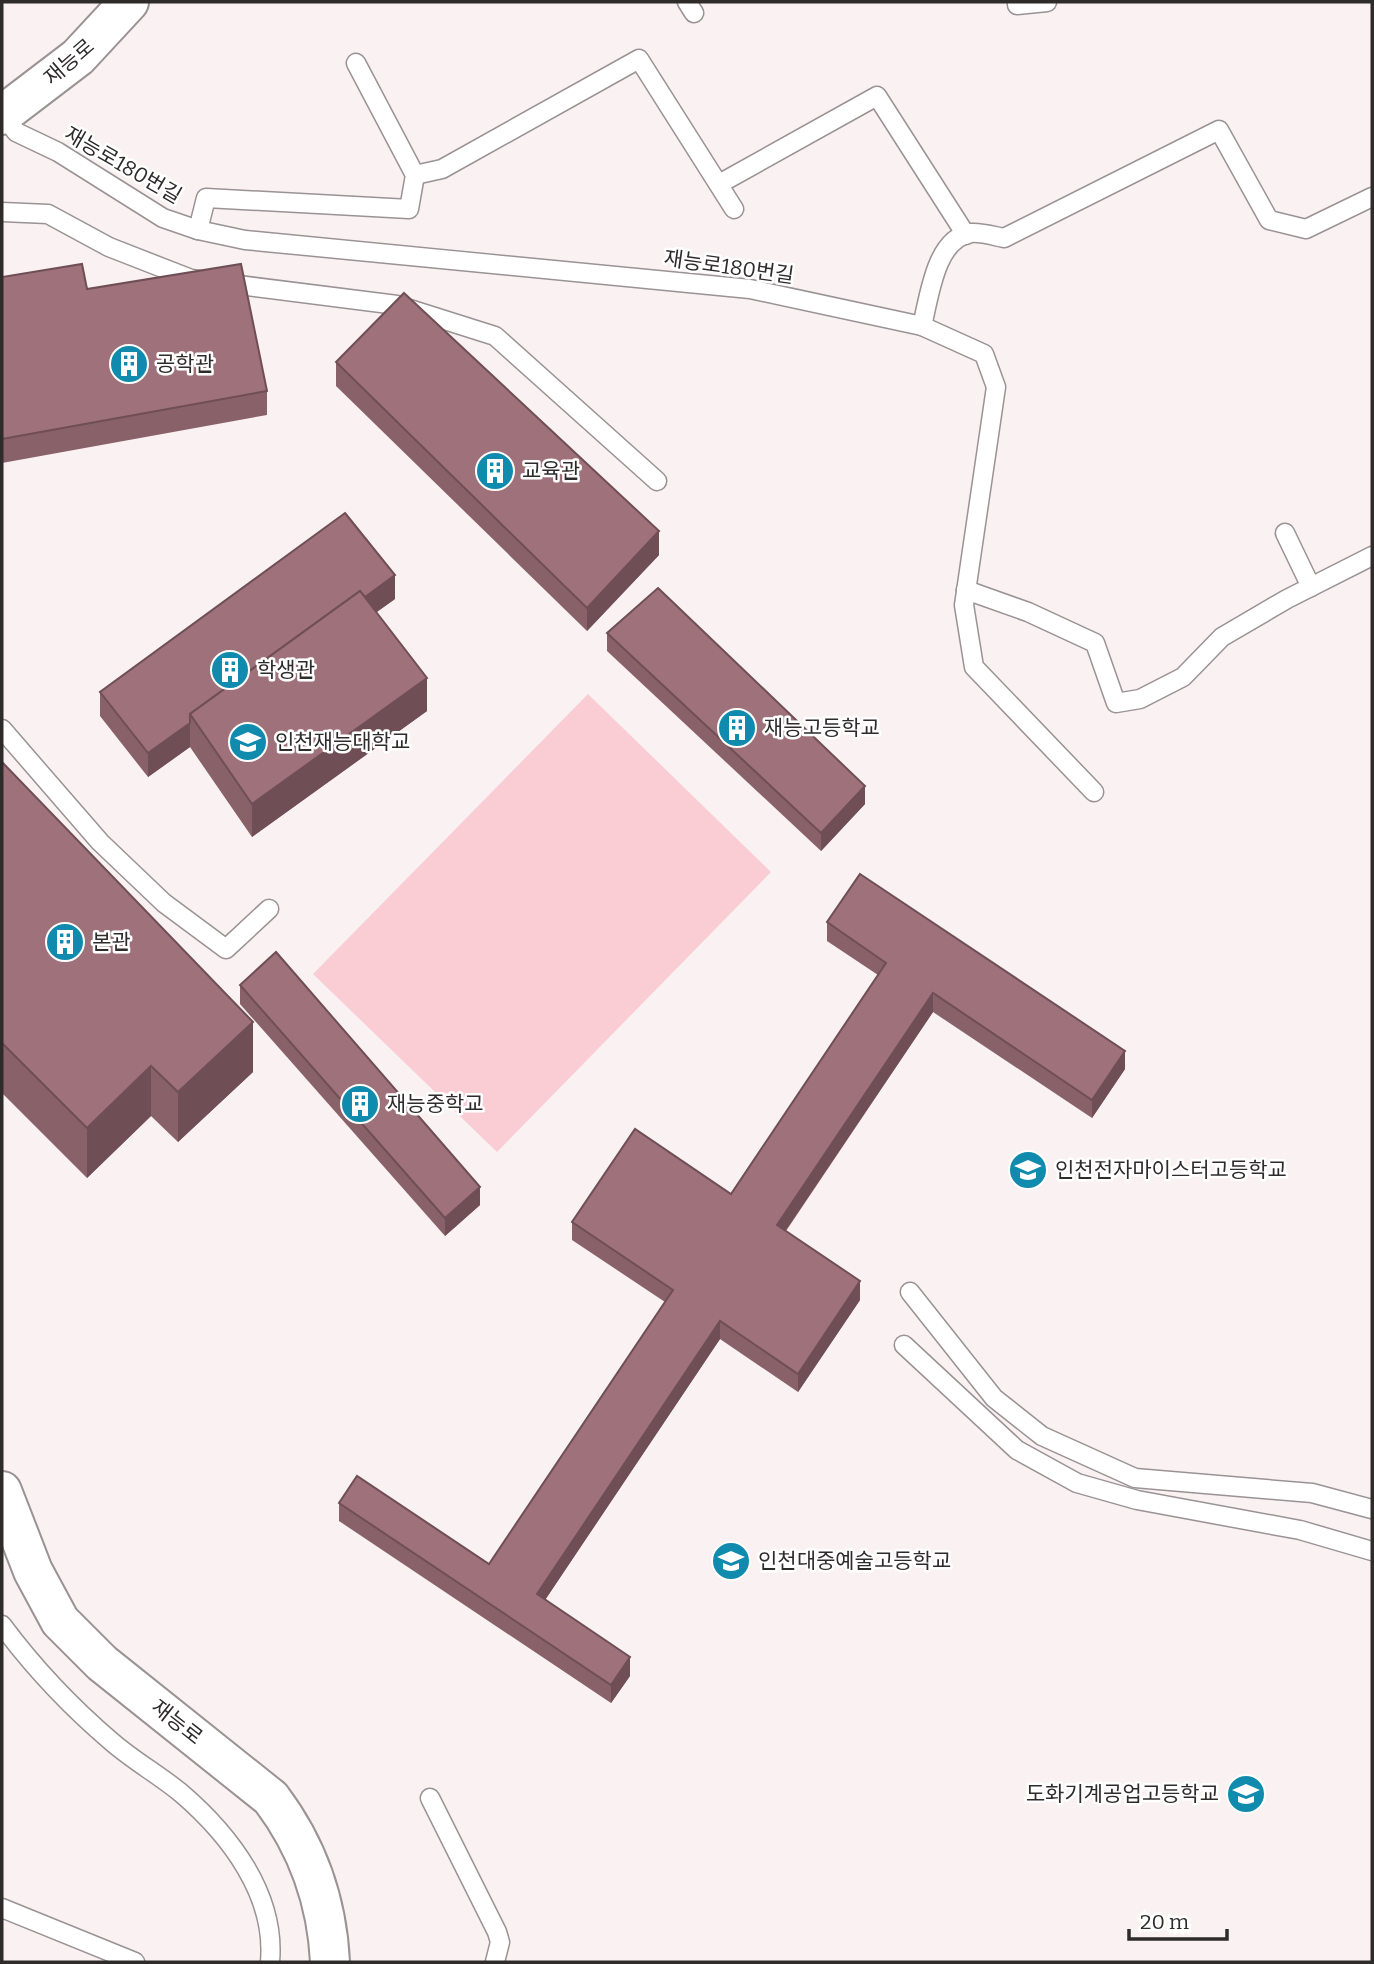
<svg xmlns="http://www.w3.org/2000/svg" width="1374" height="1964" font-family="Bitter,'Noto Sans KR',serif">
<rect width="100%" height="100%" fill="#f9f1f2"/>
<polygon fill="#facdd5" points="588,694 771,872 497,1152 313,974"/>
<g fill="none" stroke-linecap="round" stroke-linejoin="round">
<defs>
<g id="service">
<polyline points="687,2 694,13"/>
<polyline points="1017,2 1017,5 1047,2"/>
<polyline points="4,114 16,132 58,152 163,218 198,230 245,240 750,289 922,326 984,354 996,387 964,605 974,667 1094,792"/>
<polyline points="415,175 442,169 639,59 734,209"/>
<polyline points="719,184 877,96 966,235"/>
<polyline points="2,212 48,214 109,247 191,279 397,305 495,336 657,481"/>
<polyline points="198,230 206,198 409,209 415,175 356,63"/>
<path d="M922,326C929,299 935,238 971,233C981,232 994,236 1004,238L1219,130L1269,220L1306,229L1372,197"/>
<polyline points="1285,533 1311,587"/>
<polyline points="966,590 1028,612 1095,643 1116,703 1140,699 1183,677 1222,637 1287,599 1372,556"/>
<polyline points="2,729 100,842 164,903 226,949 269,909"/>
<polyline points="910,1292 994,1398 1042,1436 1135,1478 1312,1493 1372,1509"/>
<polyline points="904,1345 1017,1450 1077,1483 1137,1500 1300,1530 1372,1551"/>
<path d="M2,1625C34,1668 71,1707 112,1742C134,1761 159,1775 181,1793C230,1835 276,1895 270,1962"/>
<polyline points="430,1798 497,1932 500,1942 495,1962"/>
<polyline points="2,1908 135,1962"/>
</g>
<g id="tertiary">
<polyline points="2,115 78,57 129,2"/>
<path d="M2,1491L33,1571L60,1621L102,1663L271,1798C308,1847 327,1901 330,1962"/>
</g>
</defs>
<use href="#service" stroke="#9a9294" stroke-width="21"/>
<use href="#tertiary" stroke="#9a9294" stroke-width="42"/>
<use href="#service" stroke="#fff" stroke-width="18"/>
<use href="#tertiary" stroke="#fff" stroke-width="38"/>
</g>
<g fill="#896169">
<polygon points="2,277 87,289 267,391 267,415 2,463"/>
<polygon points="336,362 659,555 587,631 336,386"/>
<polygon points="395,599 376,612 427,711 252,837 190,747 148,777 100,716 100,692"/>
<polygon points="607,633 865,804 821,851 607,651"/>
<polygon points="2,762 253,1072 178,1142 151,1116 87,1178 2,1093"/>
<polygon points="827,922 1125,1069 1092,1118 933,1012 786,1231 860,1300 798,1392 720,1339 545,1600 630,1676 611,1703 339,1521 339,1503 489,1564 665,1302 572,1240 572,1222 731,1194 878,975 827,941"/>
<polygon points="240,985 480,1205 445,1236 240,1004"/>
</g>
<g fill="#6f4f55">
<polygon points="659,531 659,555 587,631 587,608"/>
<polygon points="395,575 395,599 205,736 194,720"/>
<polygon points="427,678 427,711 252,837 252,804"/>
<polygon points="190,723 190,747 148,777 148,753"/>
<polygon points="865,786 865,804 821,851 821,833"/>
<polygon points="933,993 933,1012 777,1243 777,1225"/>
<polygon points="253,1022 253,1072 178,1142 178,1092"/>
<polygon points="1125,1051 1125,1069 1092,1118 1092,1100"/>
<polygon points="151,1066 151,1116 87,1178 87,1128"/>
<polygon points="480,1187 480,1205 445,1236 445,1218"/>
<polygon points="860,1281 860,1300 798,1392 798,1374"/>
<polygon points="720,1321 720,1339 537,1612 537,1594"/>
<polygon points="630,1657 630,1676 611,1703 611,1685"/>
</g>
<g fill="#9f717a" stroke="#6f4f55" stroke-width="2">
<polygon points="82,264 87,289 241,264 267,391 2,439 2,277"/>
<polygon points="404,293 659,531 587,608 336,362"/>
<polygon points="345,513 395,575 365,597 360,591 190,714 190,723 148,753 100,692"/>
<polygon points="658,588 865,786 821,833 607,633"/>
<polygon points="360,591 427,678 252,804 190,714"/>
<polygon points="2,762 253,1022 178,1092 151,1066 87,1128 2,1043"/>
<polygon points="860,874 1125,1051 1092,1100 933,993 777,1225 860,1281 798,1374 720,1321 537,1594 630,1657 611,1685 339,1503 357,1476 489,1564 673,1290 572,1222 635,1129 731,1194 886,963 827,922"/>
<polygon points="276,952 480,1187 445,1218 240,985"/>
</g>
<defs>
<symbol id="building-disc" viewBox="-11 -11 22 22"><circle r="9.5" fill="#108aad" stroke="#fff"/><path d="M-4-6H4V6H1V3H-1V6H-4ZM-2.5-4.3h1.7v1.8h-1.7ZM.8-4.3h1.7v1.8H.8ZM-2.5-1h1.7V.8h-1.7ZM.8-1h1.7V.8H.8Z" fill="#fff"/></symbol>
<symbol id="university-disc" viewBox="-11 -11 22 22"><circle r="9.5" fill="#108aad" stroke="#fff"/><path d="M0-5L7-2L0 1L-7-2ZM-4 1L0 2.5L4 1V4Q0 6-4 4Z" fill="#fff"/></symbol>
<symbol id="school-disc" viewBox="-11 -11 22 22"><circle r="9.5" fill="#108aad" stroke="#fff"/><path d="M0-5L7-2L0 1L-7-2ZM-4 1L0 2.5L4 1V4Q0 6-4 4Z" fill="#fff"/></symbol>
</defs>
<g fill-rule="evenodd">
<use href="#building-disc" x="107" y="342" width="44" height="44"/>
<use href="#building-disc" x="473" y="449" width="44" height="44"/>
<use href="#building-disc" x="208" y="648" width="44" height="44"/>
<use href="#building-disc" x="715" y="706" width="44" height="44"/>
<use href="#university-disc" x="226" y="720" width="44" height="44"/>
<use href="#building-disc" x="43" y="920" width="44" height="44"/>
<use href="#building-disc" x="338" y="1082" width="44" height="44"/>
<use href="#school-disc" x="1006" y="1148" width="44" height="44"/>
<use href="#school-disc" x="709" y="1539" width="44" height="44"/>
<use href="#school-disc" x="1224" y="1772" width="44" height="44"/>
</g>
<g text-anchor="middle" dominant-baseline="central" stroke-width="5" stroke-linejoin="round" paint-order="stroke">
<g font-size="21" fill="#2e2b2b" stroke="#fff">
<text transform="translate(69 62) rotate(-41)">재능로</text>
<text transform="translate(123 165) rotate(30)">재능로180번길</text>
<text transform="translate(729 267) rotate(8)">재능로180번길</text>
<text transform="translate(177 1722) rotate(38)">재능로</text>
</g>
<g font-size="21" fill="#2e2b2b" stroke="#fff" text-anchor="start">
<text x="156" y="364">공학관</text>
<text x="522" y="471">교육관</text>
<text x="257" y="670">학생관</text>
<text x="764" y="728">재능고등학교</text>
<text x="275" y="742">인천재능대학교</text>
<text x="92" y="942">본관</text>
<text x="387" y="1104">재능중학교</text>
<text x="1055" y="1170">인천전자마이스터고등학교</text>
<text x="758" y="1561">인천대중예술고등학교</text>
<text x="1219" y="1794" text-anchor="end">도화기계공업고등학교</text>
</g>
</g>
<rect width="1374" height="1964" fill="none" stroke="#2e2b2b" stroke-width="7"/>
<path d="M1129 1929v10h98v-10" fill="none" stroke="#2e2b2b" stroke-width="3.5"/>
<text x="1140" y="1929" font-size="21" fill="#2e2b2b" stroke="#ffffff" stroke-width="5" paint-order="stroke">20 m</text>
</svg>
